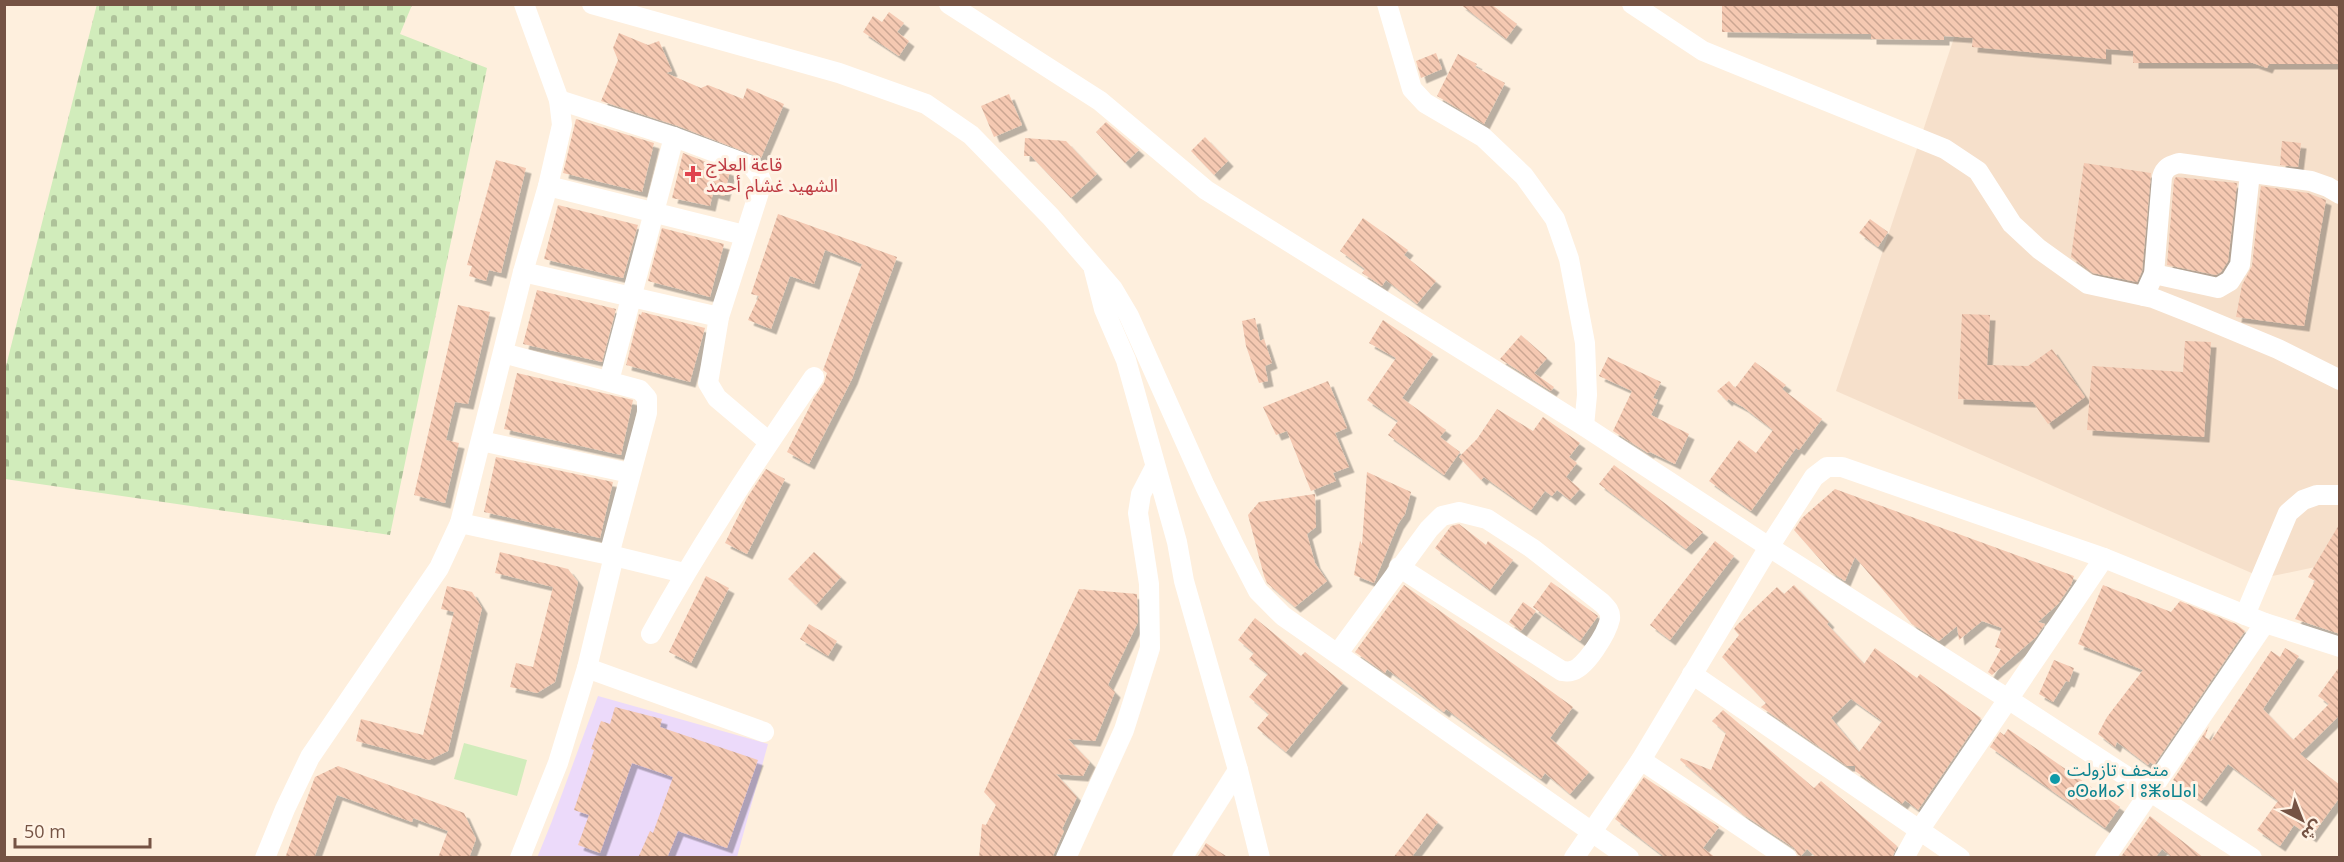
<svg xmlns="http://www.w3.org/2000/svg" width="2344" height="862" font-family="'Open Sans','Noto Sans Arabic','Noto Sans Tifinagh',sans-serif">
<defs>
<pattern id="cemetery-stones" width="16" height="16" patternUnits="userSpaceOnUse" patternTransform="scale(1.5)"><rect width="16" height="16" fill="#d1ecbb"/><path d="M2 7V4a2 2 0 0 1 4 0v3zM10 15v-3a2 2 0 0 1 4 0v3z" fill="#aec29a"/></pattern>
<pattern id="building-back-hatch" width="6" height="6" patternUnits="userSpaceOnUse" patternTransform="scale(1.5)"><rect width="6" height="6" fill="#f5c9b2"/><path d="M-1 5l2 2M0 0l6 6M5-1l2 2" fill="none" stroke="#cba692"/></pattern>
<filter id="shadow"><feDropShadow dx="5.5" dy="5.5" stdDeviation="0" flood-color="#0004"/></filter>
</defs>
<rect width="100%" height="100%" fill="#feefdd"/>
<polygon fill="#f6e0cb" points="1965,5 2339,63 2339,562 2263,578 1836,391"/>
<polygon fill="#ecdafa" points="598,696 768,744 737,857 537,858 552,821"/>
<polygon fill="#d1ecbb" points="464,743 527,760 517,796 454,779"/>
<polygon fill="url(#cemetery-stones)" points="97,4 412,5 400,34 487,68 390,535 5,479 5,370"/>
<g fill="url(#building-back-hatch)" fill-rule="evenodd" filter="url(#shadow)">
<polygon points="1460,4 1491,4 1517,24 1506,39"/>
<polygon points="1722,4 2340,4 2340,64 2269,64 2267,68 2253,63 2133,63 2133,51 2106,49 2106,59 1972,47 1973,38 1944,36 1944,40 1871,39 1871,34 1722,32"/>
<polygon points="889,12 904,23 897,32 909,41 899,56 863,32 873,16 882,22"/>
<polygon points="619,33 648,45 659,41 672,71 666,73 701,88 708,85 743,99 747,88 784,104 761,158 678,126 601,101 618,60 613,48"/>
<polygon points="1436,53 1442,69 1421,78 1416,61"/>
<polygon points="1458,54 1477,64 1475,67 1505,83 1484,124 1437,96"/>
<polygon points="1009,94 1022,125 994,137 981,106"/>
<polygon points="576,119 654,143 642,192 563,173"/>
<polygon points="1106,122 1139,150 1125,163 1096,132"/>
<polygon points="1205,137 1228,161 1214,175 1191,151"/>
<polygon points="1025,138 1066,141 1097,174 1071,198 1031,156 1024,156"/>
<polygon points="2282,141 2301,143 2298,167 2280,165"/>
<polygon points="683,153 730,171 724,196 713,193 710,206 672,198"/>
<polygon points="496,160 526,168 501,273 489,270 486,281 469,276 472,266 467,265"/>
<polygon points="2084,163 2151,173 2142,271 2137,282 2093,273 2071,257"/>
<polygon points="2176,177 2237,183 2228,261 2221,272 2216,275 2167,265 2174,180"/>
<polygon points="2261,186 2308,193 2326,200 2304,326 2236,317 2242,285 2252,266"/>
<polygon points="558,205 638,225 623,278 544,259"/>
<polygon points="778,214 897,257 852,379 809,464 787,452 814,398 824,383 827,373 823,370 862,264 825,250 814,284 790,276 771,329 748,320 759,296 751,294"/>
<polygon points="1363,218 1408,250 1404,255 1436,281 1417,304 1386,280 1382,286 1362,273 1365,269 1340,251"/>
<polygon points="1870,219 1888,232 1878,247 1859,233"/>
<polygon points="662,228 724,244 710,297 648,281"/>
<polygon points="537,290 616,309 602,362 523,344"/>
<polygon points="458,305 490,312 468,404 455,402 446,440 459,443 445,503 414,495"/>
<polygon points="642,312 705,328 690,382 626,365 639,314 641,315"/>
<polygon points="1962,314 1990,315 1987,365 2028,366 2052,349 2085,397 2048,424 2033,402 1958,399"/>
<polygon points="1255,318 1260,341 1264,339 1272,363 1265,366 1268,381 1259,383 1246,346 1242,321"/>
<polygon points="1383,320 1433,354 1402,398 1446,430 1440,437 1460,452 1444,475 1388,435 1398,421 1367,400 1396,358 1369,343"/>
<polygon points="1521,335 1547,358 1534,373 1554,387 1551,391 1500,359"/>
<polygon points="2185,341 2211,342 2204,437 2087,430 2092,366 2183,372"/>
<polygon points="1608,357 1661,382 1653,398 1658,400 1651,415 1689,434 1675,464 1650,452 1648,453 1613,431 1632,391 1599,376"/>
<polygon points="1755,362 1786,385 1782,389 1822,419 1799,450 1796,448 1751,511 1709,481 1739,440 1756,453 1773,430 1743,407 1728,399 1727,401 1717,391 1729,381 1735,388"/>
<polygon points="517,373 633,400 621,455 504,429"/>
<polygon points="1328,381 1347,428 1335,433 1349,467 1333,473 1336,481 1311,491 1287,431 1276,435 1263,407"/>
<polygon points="1497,409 1533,431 1543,417 1580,443 1569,457 1577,463 1566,477 1580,489 1570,500 1557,490 1552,496 1545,491 1531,510 1484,477 1481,480 1459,457 1477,439"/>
<polygon points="496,457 613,482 600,538 484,512"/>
<polygon points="1614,465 1703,532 1686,549 1599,484"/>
<polygon points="766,469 785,479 747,554 725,543 747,498"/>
<polygon points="1367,472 1411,492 1405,514 1398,524 1374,583 1354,575 1360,541 1362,545"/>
<polygon points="1835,489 2074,576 2071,585 2058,604 2038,622 2045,624 2036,637 1992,675 1988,672 2001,649 1995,647 2002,628 1982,621 1959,640 1957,626 1939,641 1912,624 1855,557 1845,581 1831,572 1794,530 1802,518"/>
<polygon points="1315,494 1316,527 1307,534 1315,563 1327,581 1295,607 1267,583 1264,576 1248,515 1259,502"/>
<polygon points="2340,523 2340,634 2295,619 2315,581 2308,577"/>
<polygon points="1459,524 1486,545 1488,541 1513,560 1490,590 1435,548 1451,526"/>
<polygon points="1715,541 1734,556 1670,640 1650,625"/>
<polygon points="500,552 568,569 578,582 555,682 537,693 510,687 516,663 533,667 553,587 495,573"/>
<polygon points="814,552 841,577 816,605 788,579"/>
<polygon points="706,576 729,588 691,663 669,652"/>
<polygon points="1551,582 1598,616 1580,641 1533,607"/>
<polygon points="1404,585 1573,707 1550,738 1589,772 1570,794 1545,773 1541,779 1446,709 1444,712 1387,669 1385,673 1355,652"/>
<path d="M1794,585L1829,622L1827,624L1864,664L1875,648L1917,678L1920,674L1981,718L1918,810L1905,800L1902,804L1855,771V766H1847L1761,707L1766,703L1722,657L1739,635L1734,629L1736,626L1777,587L1784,594ZM1851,699L1882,721L1859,752L1831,718Z"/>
<polygon points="2103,585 2171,612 2180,601 2236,624 2245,631 2154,765 2150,762 2148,765 2117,742 2115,747 2098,734 2107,717 2143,670 2078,644"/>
<polygon points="447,586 472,592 482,608 448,751 429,760 356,741 361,719 423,735 454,612 441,609"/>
<polygon points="1079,589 1137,594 1138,622 1108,685 1115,692 1095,741 1068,739 1090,762 1083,776 1056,774 1077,797 1062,829 1064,831 1052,858 979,858 982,824 986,825 996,805 984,792"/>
<polygon points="1523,602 1536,611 1521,631 1509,622"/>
<polygon points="1255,618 1301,656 1305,652 1343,683 1286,752 1257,728 1269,714 1249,697 1268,674 1249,659 1254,653 1238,640"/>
<polygon points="809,624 837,641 828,656 800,639"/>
<polygon points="2285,648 2299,656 2263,709 2293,740 2329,704 2318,696 2340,666 2340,715 2300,754 2340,785 2340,797 2311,837 2294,825 2280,846 2257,830 2278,801 2228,764 2201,801 2173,780 2209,726 2205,737 2211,741 2271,651 2280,657"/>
<polygon points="2054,660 2074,668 2069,682 2066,681 2053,702 2039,694"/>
<polygon points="615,707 662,719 660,727 758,760 727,848 678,831 667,858 638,858 650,831 653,833 673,777 632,763 600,853 578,845 589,815 574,810 594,750 591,749 601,721 610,724"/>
<polygon points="1723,710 1814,788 1821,781 1897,846 1892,858 1817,858 1807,849 1801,856 1798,855 1794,848 1744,815 1680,760 1681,758 1711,770 1726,733 1712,721"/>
<polygon points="2008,729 2120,807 2105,828 1990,747 2000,732 2004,735"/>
<polygon points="338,766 464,813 476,839 469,858 438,858 448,831 413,818 412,822 337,795 314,858 285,858 315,777"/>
<polygon points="1644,777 1719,827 1703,848 1716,858 1666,858 1615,819"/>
<polygon points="1427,813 1438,822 1411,858 1393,858"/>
<polygon points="2150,816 2204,858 2173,858 2162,849 2155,858 2120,858"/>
<polygon points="1206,843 1229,858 1197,858"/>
</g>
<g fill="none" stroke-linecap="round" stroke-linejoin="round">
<g stroke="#fff" stroke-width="20">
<polyline points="592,4 839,73 926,104 971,135 1051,217 1113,289 1129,316 1205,486 1233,543 1258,591 1283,616 1629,858"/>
<polyline points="949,4 1100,101 1206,190 1584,426 1769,547 2008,699 2252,858"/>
<polyline points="1387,4 1412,89 1425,103 1483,137 1524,176 1555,219 1569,259 1585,343 1587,395 1584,426"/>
<polyline points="1632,4 1703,51 1945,149 1978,171 2012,224 2039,249 2088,284 2153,298 2201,317 2278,349 2340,380"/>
<polyline points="559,100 674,137 752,166 759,175 762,183 719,317 708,383 717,398 769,442"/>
<polyline points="548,186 744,235"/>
<polyline points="1094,270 1104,309 1126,360 1177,542 1184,581 1238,770 1260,858"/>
<polyline points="523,272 719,317"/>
<polyline points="2154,274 2218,288 2230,281 2240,265 2250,173"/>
<path d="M2144,296L2154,274L2162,177C2165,167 2170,166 2179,163L2311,181L2328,187L2340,194"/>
<polyline points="503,353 640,390 647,398 647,413 609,555"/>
<polyline points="609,381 674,137"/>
<polyline points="481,441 630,473"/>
<polyline points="614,556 684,573"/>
<polyline points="2245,615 2288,513 2303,500 2317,495 2340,495"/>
<path d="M651,634C700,545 756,461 814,377"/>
<path d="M1338,653L1429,529L1442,516L1459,512L1487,519L1533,549L1602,603C1607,608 1611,612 1610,619C1607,633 1585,669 1571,671C1568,672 1565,671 1562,671L1399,567"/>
<polyline points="587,668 764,732"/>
<polyline points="1692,674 1960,858"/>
<polyline points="1641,760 1787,858"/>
<polyline points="265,858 285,809 310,757 439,568 460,523"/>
<polyline points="520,858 558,763 587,668 614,556 460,523 523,272 548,186 562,125 559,100 524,4"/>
<polyline points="1066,858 1124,730 1150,648 1149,584 1138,513 1141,494 1155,467"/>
<polyline points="1182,858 1238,770"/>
<polyline points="1574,858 1641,760 1769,547 1814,477 1827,467 1842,467 2104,558 2265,623 2340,647"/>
<polyline points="1904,858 1920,829 2104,558"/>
<polyline points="2105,858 2265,623"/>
</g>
</g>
<path fill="#e0444e" stroke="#fff3e5" stroke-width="2" d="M690 165h6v6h6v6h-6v6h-6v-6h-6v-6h6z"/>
<circle fill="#0f9aa8" stroke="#fff3e5" stroke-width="2" cx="2055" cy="779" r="6"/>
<g text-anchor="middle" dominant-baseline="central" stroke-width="6" stroke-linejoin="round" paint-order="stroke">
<g font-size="18" fill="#be3a42" stroke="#fff3e5" text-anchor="start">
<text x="706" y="164">قاعة العلاج<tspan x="706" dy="21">الشهيد غشام أحمد</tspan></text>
</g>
<g font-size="18" fill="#0d838f" stroke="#fff3e5" text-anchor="start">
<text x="2067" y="769">متحف تازولت<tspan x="2067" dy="21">ⴰⵙⴰⵍⴰⵢ ⵏ ⵓⵥⴰⵡⴰⵏ</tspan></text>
</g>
</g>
<rect width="2344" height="862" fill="none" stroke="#755344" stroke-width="12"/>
<g transform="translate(2302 820) rotate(138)" stroke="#fff3e5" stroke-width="4.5" paint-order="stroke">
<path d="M0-4.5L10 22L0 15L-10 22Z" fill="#755344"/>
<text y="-9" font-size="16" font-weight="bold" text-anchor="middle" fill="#755344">ش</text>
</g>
<path d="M15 838v9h135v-9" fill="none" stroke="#755344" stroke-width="3"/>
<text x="24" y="838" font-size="18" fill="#755344" stroke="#fff3e5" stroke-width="4.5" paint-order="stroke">50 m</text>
</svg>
